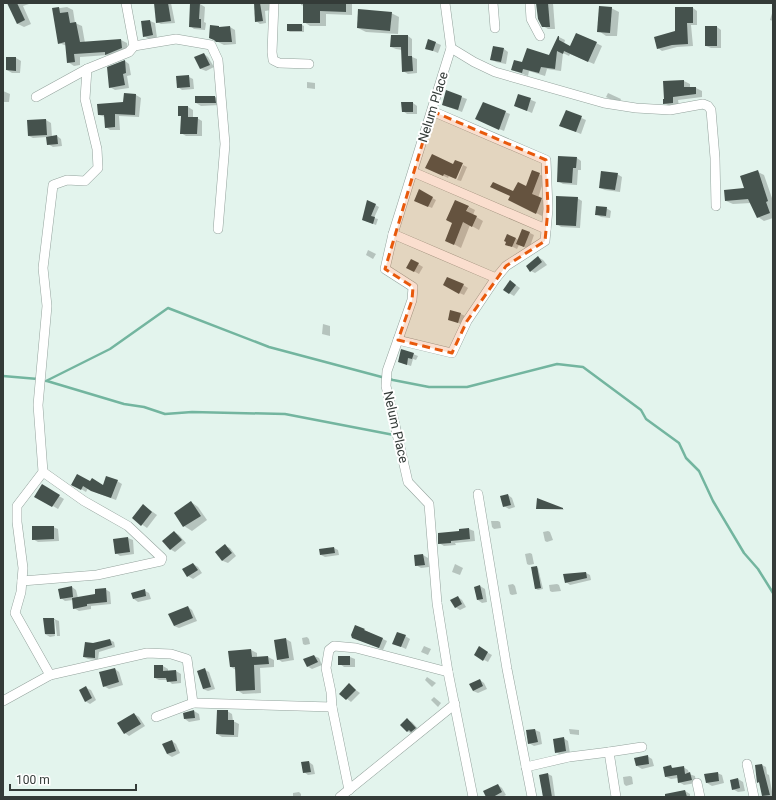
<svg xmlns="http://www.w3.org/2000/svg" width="776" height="800" font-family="Roboto,sans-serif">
<rect width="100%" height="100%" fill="#e3f4ed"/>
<g fill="#0003">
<polygon points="8,3 32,3 23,6 31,24 24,27 18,24"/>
<polygon points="155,3 171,3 175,23 161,24 157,22"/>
<polygon points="191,3 200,4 205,7 204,22 206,23 205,30 194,29 190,26"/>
<polygon points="256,3 271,3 271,10 265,11 266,23 260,24 256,21"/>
<polygon points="301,3 352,3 352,15 326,14 326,26 310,26 304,22 304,6 301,5"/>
<polygon points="537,3 553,3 555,29 548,29 543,26"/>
<polygon points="67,7 73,10 75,23 82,26 85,43 121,40 127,43 128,52 112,58 108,55 80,57 80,65 74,66 68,62 67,46 59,43 53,9"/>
<polygon points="611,8 619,12 617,36 606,36 599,31"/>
<polygon points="693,8 697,11 697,25 691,25 693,46 677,47 662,51 658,48 676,32"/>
<polygon points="773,10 773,21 770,20"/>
<polygon points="391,13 399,17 398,34 366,32 358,28"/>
<polygon points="150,21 155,23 157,38 149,39 144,36"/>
<polygon points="302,25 304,26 304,32 290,32 288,31"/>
<polygon points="230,27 235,30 236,44 224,45 210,38 221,28"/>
<polygon points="717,27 721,30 721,48 711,48 706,46"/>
<polygon points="408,36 412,39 412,57 417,59 417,73 408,74 403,71 402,50 396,49 391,47"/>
<polygon points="559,37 565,40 564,44 571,47 596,43 602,46 594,64 570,54 569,56 563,53 561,71 547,69 545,76 529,71 528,76 512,70 523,63 549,56"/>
<polygon points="429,40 441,45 438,53 426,48"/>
<polygon points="504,49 508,52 506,64 496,62 491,59"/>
<polygon points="204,54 208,57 214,67 206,71 201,69"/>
<polygon points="16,58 21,61 20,73 12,73 7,70"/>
<polygon points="125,61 129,64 131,75 127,76 129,88 115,90 110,87"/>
<polygon points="189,77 193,79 194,89 182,90 178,87"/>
<polygon points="684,81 690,84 690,88 696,88 702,91 702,97 678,100 679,106 670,106 664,103"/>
<polygon points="307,82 315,83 315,89 307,88"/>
<polygon points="3,91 10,94 9,102 3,102"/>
<polygon points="447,92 467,99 462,112 443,105"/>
<polygon points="608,93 621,99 620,101 610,99 606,97"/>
<polygon points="136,95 141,98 139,117 119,116 120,130 110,130 106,127 105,117 99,115 124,103"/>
<polygon points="519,95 536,102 532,113 515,106"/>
<polygon points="215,97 219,99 220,105 201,106 196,103"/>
<polygon points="413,103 417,106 417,114 407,114 403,111"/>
<polygon points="179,107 188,107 193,110 193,118 197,118 202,121 202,136 186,136 181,133 182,116"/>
<polygon points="566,111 586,120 581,134 561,126"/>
<polygon points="505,112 510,114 504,131 481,121"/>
<polygon points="46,120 51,123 52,137 57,136 61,139 62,146 53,147 48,144 47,137 33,138 29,136 28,121"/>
<polygon points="577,158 581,161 581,170 578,170 577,185 563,184 558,181"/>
<polygon points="461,164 455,179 449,176 448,178 431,170"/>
<polygon points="463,165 467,167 461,181 457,180"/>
<polygon points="532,171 545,177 538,198 547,202 542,216 515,202 514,192 526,188"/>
<polygon points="758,172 764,175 773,201 773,205 772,205 773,218 764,221 758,217 751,203 733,204 726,201 746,189"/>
<polygon points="617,174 622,177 620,192 605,190 600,188"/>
<polygon points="419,191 436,200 432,208 418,202"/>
<polygon points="577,198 582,201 580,228 561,227 557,224"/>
<polygon points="368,201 379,207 374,218 378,219 376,225 363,220"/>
<polygon points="469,207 475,210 473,215 483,221 479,230 470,225 461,248 446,240"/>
<polygon points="606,208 611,211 610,218 601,217 596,214"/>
<polygon points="530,233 534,235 529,249 519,245 517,249 507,244 507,235 519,240"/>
<polygon points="368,250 376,254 373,259 366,255"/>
<polygon points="538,257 543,260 547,265 535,273 531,271"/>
<polygon points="418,264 423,267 419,274 408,268"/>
<polygon points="510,281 520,288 514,296 509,293"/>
<polygon points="463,285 468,288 464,295 449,288"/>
<polygon points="461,314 465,316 463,325 449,319"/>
<polygon points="323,324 330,326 330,336 322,334"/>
<polygon points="413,354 418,356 416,360 413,359 411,366 399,362"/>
<polygon points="117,481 122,484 116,500 97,493 88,488 86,492 73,484 91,482 104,486"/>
<polygon points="42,486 64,499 58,509 36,496"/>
<polygon points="508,495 512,498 515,507 509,509 504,506"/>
<polygon points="538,500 563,509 564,510 540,509 538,508"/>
<polygon points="191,502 198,507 207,520 192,531 184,526 175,513"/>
<polygon points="143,505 157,515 147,528 133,518"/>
<polygon points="491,521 498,521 500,522 501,528 494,529 492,527"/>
<polygon points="53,527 58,529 59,541 38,542 33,539"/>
<polygon points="469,529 474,531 475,541 455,543 456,545 444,546 439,543"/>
<polygon points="548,531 550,532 553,540 547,542 545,541 543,532"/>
<polygon points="174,532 179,535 186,543 175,552 170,549"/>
<polygon points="128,538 133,540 134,554 120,556 116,553"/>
<polygon points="225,546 230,548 236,556 228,563 223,561 216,552"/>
<polygon points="334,548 338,550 339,555 325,557 321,555"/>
<polygon points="530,553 532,554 534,564 529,565 527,564 525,554"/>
<polygon points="423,555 428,558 429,567 421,568 416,565 415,556"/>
<polygon points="193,564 198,567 202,573 193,579 188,576"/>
<polygon points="455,564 463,568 460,575 452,572"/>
<polygon points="536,567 538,568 543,589 538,590 536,589"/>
<polygon points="586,573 590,575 591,580 570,585 566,582"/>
<polygon points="513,584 515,586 517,594 512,595 510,594 508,585"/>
<polygon points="557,584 559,585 561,591 552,592 550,591 549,585"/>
<polygon points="480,586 485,589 487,602 482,603 478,600"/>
<polygon points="72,587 76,590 78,598 96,595 105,589 110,592 111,604 91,606 91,609 79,611 74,608 73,600 65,601 61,598"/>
<polygon points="145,591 149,593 151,599 138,602 134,599"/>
<polygon points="458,597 462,600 466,607 460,610 455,607"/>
<polygon points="188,607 192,610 197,621 179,628 174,626"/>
<polygon points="54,619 59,621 60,636 57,636 55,620 53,620 55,636 50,637 45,634"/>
<polygon points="356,626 387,641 383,650 353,637"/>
<polygon points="405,636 410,639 406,649 393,643"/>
<polygon points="307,637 309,639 310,644 305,645 303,644 302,638"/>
<polygon points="286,639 291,642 294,660 282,662 278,659"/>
<polygon points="110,640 114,642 115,647 99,652 98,660 88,659 84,657 93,644"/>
<polygon points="424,646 431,649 428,655 421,652"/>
<polygon points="479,648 492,655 488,662 475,655"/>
<polygon points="251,650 257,653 257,658 268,657 274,660 274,667 260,668 261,693 243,694 237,690 236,670 231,667"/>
<polygon points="314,656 319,658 322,665 312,669 307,666"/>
<polygon points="340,657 350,657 355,659 355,667 344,667 340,664"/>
<polygon points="155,666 163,666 168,669 168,672 176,671 181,674 181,683 172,684 168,680 159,680 155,678"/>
<polygon points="115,669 119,672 123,685 109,689 104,686"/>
<polygon points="205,670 209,672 215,689 208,691 203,689"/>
<polygon points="427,677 436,683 432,687 425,680"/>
<polygon points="480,680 484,683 487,689 478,693 473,691"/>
<polygon points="349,685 360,693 351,702 341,694"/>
<polygon points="86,688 91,690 96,700 90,704 85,701"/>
<polygon points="434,697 441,703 438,707 431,700"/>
<polygon points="194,711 199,714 200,720 189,722 185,719 184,714"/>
<polygon points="227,711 232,714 233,721 239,724 238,737 222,737 217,734"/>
<polygon points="134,714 139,717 145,726 129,736 125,733"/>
<polygon points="407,720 412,722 420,731 412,734 407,731"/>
<polygon points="569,729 579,730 579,735 570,734"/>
<polygon points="535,730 540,732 542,744 534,746 529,743 527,731"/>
<polygon points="563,738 568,741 570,754 561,755 556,752"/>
<polygon points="172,741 176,744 180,753 172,757 167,754"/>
<polygon points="647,756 652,759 654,766 642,769 637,766"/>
<polygon points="309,762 313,765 315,774 308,775 304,772"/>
<polygon points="762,765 766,767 767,774 769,775 773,797 763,797 761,784 758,782 756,766"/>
<polygon points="671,767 675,769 683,767 688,770 689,774 695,776 696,783 684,785 679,782 678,778 671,779 666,777"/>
<polygon points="717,773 722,775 724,783 712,786 707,783"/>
<polygon points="548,774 552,776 555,797 544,797"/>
<polygon points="630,776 632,777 633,784 626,786 624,784 623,777"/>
<polygon points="738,779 743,782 745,791 738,792 733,789 731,781"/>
<polygon points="498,785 502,788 506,795 502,797 487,797"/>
<polygon points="685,791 690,794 690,797 675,797"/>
<polygon points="299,792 301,794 301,797 293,797 293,793"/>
</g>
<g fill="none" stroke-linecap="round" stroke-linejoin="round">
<g stroke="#73b59f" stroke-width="2.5">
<polyline points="3,376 38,379"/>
<polyline points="46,381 110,349 168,308 269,347 393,380 429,387 467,387 557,364 583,367 641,410 646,419 679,443 686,458 699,471 713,501 744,553 758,569 773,593"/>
<polyline points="47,381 124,404 144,407 165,414 192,412 285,414 394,435"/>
</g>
</g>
<g fill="#45524d">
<polygon points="7,3 17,3 25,20 17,24"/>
<polygon points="154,3 168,3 171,21 156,23"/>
<polygon points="190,3 200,3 199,19 201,19 201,28 189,27"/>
<polygon points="254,3 260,3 263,21 255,22"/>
<polygon points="303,3 346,3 346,12 320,11 320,23 303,23"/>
<polygon points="536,3 548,3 550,27 542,27 538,19"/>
<polygon points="599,6 612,7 610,33 597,32"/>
<polygon points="59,7 60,13 68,12 70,23 76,22 80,42 121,39 122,48 105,55 105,52 74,54 75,62 67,63 65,42 58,44 52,8"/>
<polygon points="675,7 693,7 693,23 687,23 688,44 672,45 657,49 654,37 675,31"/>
<polygon points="358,9 392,12 390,31 357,28"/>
<polygon points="150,20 153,35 143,37 141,21"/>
<rect x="287" y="24" width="15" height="7"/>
<polygon points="210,25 219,26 219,27 230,26 232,42 216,42 214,40 209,38"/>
<rect x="705" y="26" width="12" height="20"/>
<polygon points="576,33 597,42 588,62 564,51 563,54 557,51 555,69 541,67 539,73 523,69 522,73 511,70 514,60 522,62 527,48 549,55 558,36 559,36 559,40 570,46"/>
<polygon points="391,35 408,35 408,56 412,56 413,71 402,72 401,47 390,47"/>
<polygon points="428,39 436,42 433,51 425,49"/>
<polygon points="493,46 504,48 501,62 490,60"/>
<polygon points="204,53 210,65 200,69 194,57"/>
<polygon points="6,57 16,57 16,71 6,70"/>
<polygon points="125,60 126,73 123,74 125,85 109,88 107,67"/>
<polygon points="189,75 190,87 177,88 176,76"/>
<polygon points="684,80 684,87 696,87 696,94 673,97 673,103 663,104 663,99 664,99 663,81"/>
<polygon points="446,90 462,96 458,110 442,105"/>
<polygon points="124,93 136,94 135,115 115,114 115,127 105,128 104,115 98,115 97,104 123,102"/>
<polygon points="518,94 531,98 527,111 514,106"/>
<polygon points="195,96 215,96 216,103 195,103"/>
<polygon points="401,102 413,102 413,112 402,112"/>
<polygon points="483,102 506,111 499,130 475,119"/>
<polygon points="178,106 188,106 188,117 198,117 197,134 180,134 181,116 178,116"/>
<polygon points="566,110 582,116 576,132 559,126"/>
<polygon points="46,119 47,135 28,136 27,120"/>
<polygon points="57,135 58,144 47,145 46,137"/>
<polygon points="432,154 453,164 455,160 463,163 456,179 444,174 443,176 425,168"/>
<polygon points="558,156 577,157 576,168 573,168 572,183 557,182"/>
<polygon points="532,170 540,173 532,194 542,198 536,214 508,200 510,196 490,187 493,182 513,191 518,182 526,186"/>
<polygon points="758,170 768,201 766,202 770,213 757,218 748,199 725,201 724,190 744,188 740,176"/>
<polygon points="601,171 618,173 615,190 599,188"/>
<polygon points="419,189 433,197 428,207 414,201"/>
<polygon points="556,196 578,197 576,226 556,225"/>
<polygon points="367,200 376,204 371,216 375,217 373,224 362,220"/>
<polygon points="455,200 469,206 466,211 477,216 472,227 463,222 454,245 445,241 452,223 446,220"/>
<polygon points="596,206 607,207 606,216 595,215"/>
<polygon points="522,229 530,232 524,247 516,244"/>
<polygon points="507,234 516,238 512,247 505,245 506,242 504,241"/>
<polygon points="538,256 542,262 530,272 526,266"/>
<polygon points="411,259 419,263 414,272 406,268"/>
<polygon points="447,277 464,284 459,294 443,285"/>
<polygon points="510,280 516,285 509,294 503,290"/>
<polygon points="450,310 461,313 458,323 448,320"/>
<polygon points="401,349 414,353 412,359 408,358 407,365 398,362"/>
<polygon points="77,474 90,481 92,478 103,485 106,476 118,480 111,498 91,491 83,486 81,490 71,485"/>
<polygon points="42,484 60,495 52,507 34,497"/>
<polygon points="508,494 511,505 503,507 500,496"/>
<polygon points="537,498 563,508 563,509 536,509"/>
<polygon points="191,501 201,516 183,527 174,513"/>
<polygon points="143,504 152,512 141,526 132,518"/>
<polygon points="32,526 54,526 54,539 32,540"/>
<polygon points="469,528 470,539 451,541 451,543 438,544 438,533 459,531 459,529"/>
<polygon points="174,531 182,540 170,550 162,541"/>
<polygon points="128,537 130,552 115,554 113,539"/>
<polygon points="225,544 232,553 222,561 215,552"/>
<polygon points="334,547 335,553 320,555 319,549"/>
<polygon points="423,554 425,565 415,566 414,555"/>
<polygon points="193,563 198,570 187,577 182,569"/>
<polygon points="537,566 541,588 535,589 531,567"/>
<polygon points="586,572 587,578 565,583 563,574"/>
<polygon points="480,585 483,599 477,600 474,587"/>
<polygon points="72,586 73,597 60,599 58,589"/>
<polygon points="106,588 107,602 87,604 87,606 73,609 72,598 95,594 95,589"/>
<polygon points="145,589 146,596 133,599 131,593"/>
<polygon points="458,596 462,604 455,608 450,600"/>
<polygon points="188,606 193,618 174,626 168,614"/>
<polygon points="43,618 54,618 55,634 45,634"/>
<polygon points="355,625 365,629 364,630 383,638 379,648 352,638 351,635"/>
<polygon points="397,632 406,635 401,647 392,644"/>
<polygon points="286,638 289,658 277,660 274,640"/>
<polygon points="110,639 112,645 95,650 95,658 83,657 85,642 93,643"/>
<polygon points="479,646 488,652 483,661 474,655"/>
<polygon points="251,649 252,657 268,656 269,664 254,665 255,690 236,691 235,667 230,667 228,651"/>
<polygon points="314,655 318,662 307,667 303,659"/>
<rect x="338" y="656" width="12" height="9"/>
<polygon points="154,665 163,665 163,671 176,670 177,681 167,682 166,678 154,678"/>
<polygon points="115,668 119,682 103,687 99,672"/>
<polygon points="205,668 211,687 203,689 197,671"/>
<polygon points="480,679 483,686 473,691 469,684"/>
<polygon points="349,683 356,690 346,700 339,694"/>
<polygon points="86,686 92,698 85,702 79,690"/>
<polygon points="194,710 195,718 184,719 183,713"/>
<polygon points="217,710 228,710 228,720 234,720 234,735 216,734"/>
<polygon points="134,713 141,724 124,734 117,723"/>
<polygon points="407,718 416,728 411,732 409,730 407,732 400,725"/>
<polygon points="535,729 538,742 528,744 526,730"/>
<polygon points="564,737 566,751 555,753 553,739"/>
<polygon points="172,740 176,751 167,754 162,744"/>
<polygon points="648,755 649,764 636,766 634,758"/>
<polygon points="309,761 311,772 303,773 301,762"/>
<polygon points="762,764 770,795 762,796 759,782 757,783 755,765"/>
<polygon points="671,765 672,768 684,766 685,774 690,772 692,780 678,783 677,775 665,777 663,767"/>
<polygon points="718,772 719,781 706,783 704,774"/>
<polygon points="548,773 552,797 543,797 539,775"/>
<polygon points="738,778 740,788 732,790 730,780"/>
<polygon points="498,784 502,792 493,797 486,797 483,791"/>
<polygon points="685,790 687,797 665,797 665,794"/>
</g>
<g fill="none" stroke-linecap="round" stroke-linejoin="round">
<defs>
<g id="street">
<polyline points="126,3 134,46"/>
<polyline points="274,3 272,52 273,60 279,63 309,64"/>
<polyline points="445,3 451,48 393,234 385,269 413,287 412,300 387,371 386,386 408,482 429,504 437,603 448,672 473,797"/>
<polyline points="493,3 495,28"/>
<polyline points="530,3 531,19 540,36"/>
<polyline points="451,48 474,62 495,72 604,103 636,108 670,110 703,104 708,106 711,110 715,158 716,206"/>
<polyline points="36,97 87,69 129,52 134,46 176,39 211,45 218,60 225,144 218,229"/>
<polyline points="413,172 546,229"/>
<polyline points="393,234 496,278"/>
<polyline points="398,340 452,353 467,321 496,278 506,266 545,241 548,209 546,160 432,111"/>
<polyline points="478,494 507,669 532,797"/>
<polyline points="22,581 97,575 161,561 162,558 128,526 84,501 43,472"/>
<polyline points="50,675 15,613 21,592 23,568 17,522 17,506 43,472 38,405 47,306 43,268 53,185 67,180 85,181 98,168 97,149 85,99 87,69"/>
<polyline points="3,701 50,675 147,653 171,654 187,659 193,703 156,717"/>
<polyline points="193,703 332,707 331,692 326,668 329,650 334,646 356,648 448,672"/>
<polyline points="332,707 349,790"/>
<polyline points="609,752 616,797"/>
<polyline points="747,764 754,797"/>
<polyline points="526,767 569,757 609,752 642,747"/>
<polyline points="697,783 700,797"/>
<polyline points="340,797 455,704"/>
</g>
</defs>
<use href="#street" stroke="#94a39d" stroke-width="10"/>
<use href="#street" stroke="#fff" stroke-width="9"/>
</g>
<path fill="#e8590c" fill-opacity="0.2" stroke="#e8590c" stroke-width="3" stroke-dasharray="8 5" stroke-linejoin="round" d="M432,111L546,160L548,209L545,241L506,266L467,321L452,353L398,340L412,300L413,287L385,269Z"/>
<g text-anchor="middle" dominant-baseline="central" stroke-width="4" stroke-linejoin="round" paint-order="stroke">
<g font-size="13" fill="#343b38" stroke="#fff">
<text transform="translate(433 107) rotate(-73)">Nelum Place</text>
<text transform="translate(396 427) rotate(77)">Nelum Place</text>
</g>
</g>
<rect width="776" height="800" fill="none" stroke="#343b38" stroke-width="8"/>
<path d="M10 784v6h126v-6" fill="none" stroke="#343b38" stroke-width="2"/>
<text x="16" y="784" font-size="12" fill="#343b38" stroke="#ffffff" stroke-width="3" paint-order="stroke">100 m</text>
</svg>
